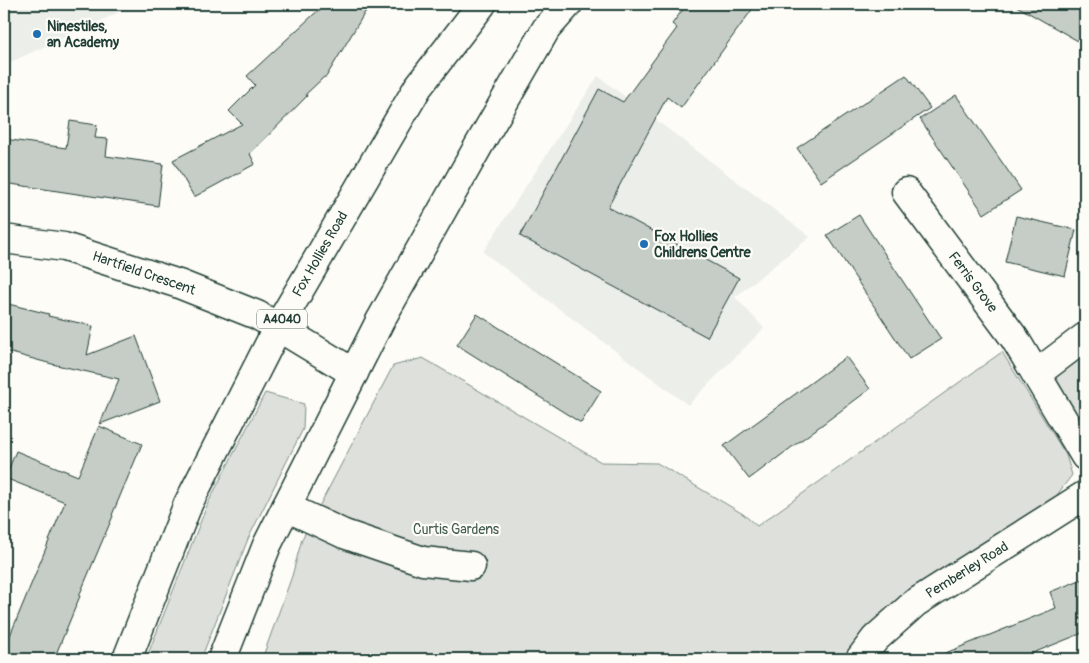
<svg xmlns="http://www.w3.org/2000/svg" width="1089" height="663" font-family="Pangolin,sans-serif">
<rect width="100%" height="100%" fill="#fdfcf7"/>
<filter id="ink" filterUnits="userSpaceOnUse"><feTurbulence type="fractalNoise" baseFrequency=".02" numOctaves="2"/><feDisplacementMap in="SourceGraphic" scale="10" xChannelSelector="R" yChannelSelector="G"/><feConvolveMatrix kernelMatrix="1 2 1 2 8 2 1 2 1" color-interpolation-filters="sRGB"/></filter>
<g filter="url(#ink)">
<g fill="#eceee9">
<polygon points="4,4 124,4 126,9 4,65"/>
<polygon points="598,76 810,237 735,297 764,328 688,405 483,252"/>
</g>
<g fill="#dde0db" stroke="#7e8e88">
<polygon points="1085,337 1085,456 1036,374"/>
<polygon points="1002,352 1066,455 1072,475 1054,499 847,659 262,659 292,576 302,539 393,366 423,358 601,462 657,463 743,514 757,526"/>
<polygon points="265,393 304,404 303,429 248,539 201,659 146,659 208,503"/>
</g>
<g fill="#c6cdc7" stroke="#1f3d34">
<polygon points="325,4 370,4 326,77 324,77 306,94 307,96 250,154 255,164 194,197 173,160 242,124 229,111 255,85 247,76"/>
<polygon points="687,4 756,4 681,108 667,97 608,207 739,278 707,337 520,236 599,89 623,102 677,28 672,24"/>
<polygon points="1013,4 1085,4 1085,45"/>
<polygon points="906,75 930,108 821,182 797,148"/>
<polygon points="956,95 1021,190 984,214 920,119"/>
<polygon points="70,121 97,125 95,138 108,139 106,156 163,164 158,206 4,183 4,139 66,148"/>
<polygon points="859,215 941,339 909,359 827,235"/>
<polygon points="1016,216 1076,230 1065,276 1005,262"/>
<polygon points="4,303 49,314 48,316 93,326 87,355 136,336 160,401 100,424 119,379 52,364 4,351"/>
<polygon points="477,314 601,391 581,423 457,345"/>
<polygon points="846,357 870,389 749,479 724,446"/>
<polygon points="99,426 142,444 112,515 113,516 101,544 79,596 80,596 54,659 4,659 4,650 65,502 5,478 16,451 78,476"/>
<polygon points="1085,578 1085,632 1018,659 931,659 1056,608 1050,592"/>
</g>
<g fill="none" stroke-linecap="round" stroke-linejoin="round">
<defs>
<g id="minor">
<polyline points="906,192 1015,339 1085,456"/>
<polyline points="4,239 64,247 179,284 257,315 278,327"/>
<polyline points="1036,374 1085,337"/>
<polyline points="286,507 344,534 423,561 471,566"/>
<polyline points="860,659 875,639 915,603 1085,495"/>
</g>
<g id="major">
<polyline points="278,327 354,373"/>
<polyline points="127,659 188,504 278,327 418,87 482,4"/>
<polyline points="222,659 267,545 380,321 479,145 546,29 568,4"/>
</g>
</defs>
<use href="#minor" stroke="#1f3d34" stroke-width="31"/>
<use href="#major" stroke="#1f3d34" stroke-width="31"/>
<use href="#minor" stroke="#fdfcf7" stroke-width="28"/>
<use href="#major" stroke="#fdfcf7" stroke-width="28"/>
</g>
</g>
<g fill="#1f6fb2" stroke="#fdfcf7" stroke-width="2">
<circle cx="37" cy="34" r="5"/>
<circle cx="644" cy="244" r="5"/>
</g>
<g text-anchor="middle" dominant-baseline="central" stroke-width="4.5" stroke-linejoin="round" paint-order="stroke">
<rect fill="#fdfcf7" stroke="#62766e" stroke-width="1" x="257" y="309.5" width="50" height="19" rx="4"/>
<g font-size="12" font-weight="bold" fill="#1f3d34">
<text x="282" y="319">A4040</text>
</g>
<g font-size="14" font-weight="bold" fill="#1f3d34" stroke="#fdfcf7" text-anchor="start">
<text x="47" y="26">Ninestiles,<tspan x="47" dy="16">an Academy</tspan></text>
<text x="654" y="236">Fox Hollies<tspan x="654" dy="16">Childrens Centre</tspan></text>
</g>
<g font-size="14" fill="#1f3d34" stroke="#fdfcf7">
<text transform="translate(320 254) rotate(-60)">Fox Hollies Road</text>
<text transform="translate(144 273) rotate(19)">Hartfield Crescent</text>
<text transform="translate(973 282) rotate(53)">Ferris Grove</text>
<text transform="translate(967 570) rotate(-32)">Pemberley Road</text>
</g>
<g font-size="14" fill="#455e55" stroke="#fdfcf7">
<text x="456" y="529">Curtis Gardens</text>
</g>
</g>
<rect width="1089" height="663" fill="none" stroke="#fdfcf7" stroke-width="20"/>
<rect x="10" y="10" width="1069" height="643" fill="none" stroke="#1f3d34" stroke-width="2" filter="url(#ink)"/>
</svg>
